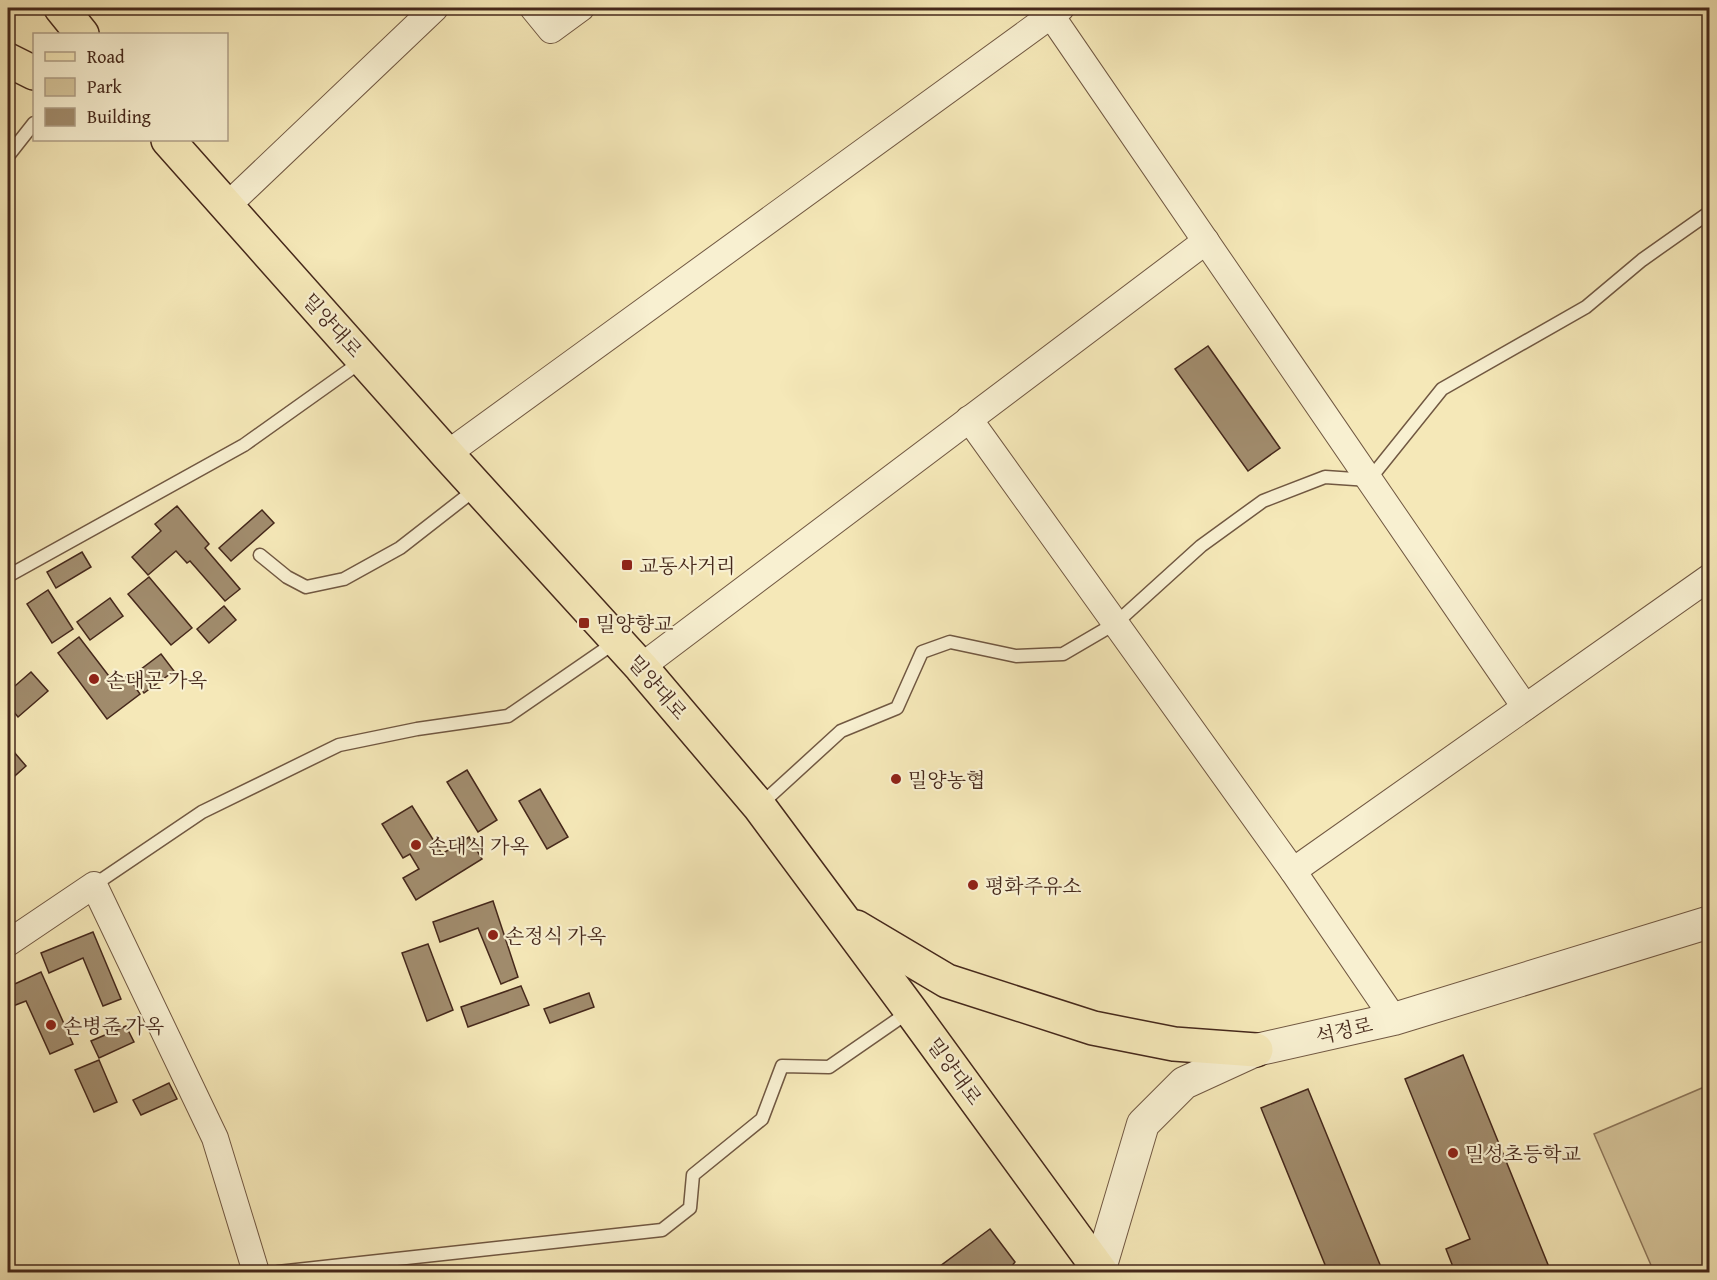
<svg xmlns="http://www.w3.org/2000/svg" width="1717" height="1280" font-family="'Gentium Book Plus','Noto Serif KR',serif">
<rect width="100%" height="100%" fill="#f5e8b8"/>
<filter id="stains"><feTurbulence type="fractalNoise" baseFrequency=".00333" numOctaves="4"/><feColorMatrix values="0 0 0 0 .2 0 0 0 0 .09 0 0 0 0 .02 0 0 0 .5 -.17"/></filter>
<radialGradient id="worn" r=".72"><stop offset=".6" stop-color="#630" stop-opacity="0"/><stop offset="1" stop-color="#630" stop-opacity=".3"/></radialGradient>
<polygon fill="#d7c79d" stroke="#8e785c" stroke-width="1.5" points="1709,1085 1709,1272 1654,1272 1594,1134"/>
<g fill="#a18c6d" stroke="#45281b" stroke-width="1.5">
<polygon points="1208,346 1280,448 1248,471 1175,369"/>
<polygon points="177,506 209,544 205,548 240,589 225,601 190,561 187,563 176,551 148,575 132,557 161,531 155,524"/>
<polygon points="262,510 274,523 231,561 219,548"/>
<polygon points="82,552 91,567 56,588 47,572"/>
<polygon points="149,577 192,628 171,645 128,594"/>
<polygon points="48,590 73,629 52,643 27,604"/>
<polygon points="110,598 123,616 90,640 77,622"/>
<polygon points="224,606 236,620 209,643 197,629"/>
<polygon points="79,637 115,684 127,675 140,694 107,719 58,653"/>
<polygon points="161,654 174,671 144,693 132,676"/>
<polygon points="31,672 48,691 18,717 8,705 8,692"/>
<polygon points="8,745 26,766 8,782"/>
<polygon points="467,770 497,820 478,832 447,782"/>
<polygon points="540,789 568,837 547,849 519,801"/>
<polygon points="412,806 442,854 469,837 482,859 416,900 403,878 419,869 410,854 403,858 382,824"/>
<polygon points="493,901 518,977 501,984 478,928 440,942 433,922"/>
<polygon points="93,932 121,999 103,1006 83,958 49,973 41,953"/>
<polygon points="428,944 453,1010 427,1021 402,953"/>
<polygon points="41,972 73,1044 50,1054 26,1001 13,1006 8,993 8,987"/>
<polygon points="521,986 529,1005 468,1027 461,1007"/>
<polygon points="589,993 594,1007 550,1023 544,1009"/>
<polygon points="126,1026 134,1042 99,1058 91,1041"/>
<polygon points="1463,1055 1551,1272 1455,1272 1446,1249 1470,1239 1405,1079"/>
<polygon points="99,1060 117,1102 94,1112 75,1070"/>
<polygon points="169,1083 177,1099 141,1115 133,1100"/>
<polygon points="1308,1089 1383,1272 1328,1272 1261,1108"/>
<polygon points="990,1229 1015,1262 1007,1272 932,1272"/>
</g>
<g fill="none" stroke-linecap="round" stroke-linejoin="round">
<defs>
<g id="service">
<polyline points="8,156 34,123"/>
<polyline points="260,555 287,577 306,587 344,579 400,548 477,488"/>
<polyline points="8,576 244,445 362,361"/>
<polyline points="759,806 841,731 897,708 922,652 950,642 1016,656 1063,654 1116,623 1201,546 1263,501 1325,477 1369,480 1442,389 1586,307 1642,260 1710,212"/>
<polyline points="94,885 202,812 339,745 417,729 508,716 617,641"/>
<polyline points="278,1272 662,1230 690,1208 693,1175 762,1119 782,1066 829,1067 910,1011"/>
</g>
<g id="minor">
<polyline points="533,8 551,30 581,8"/>
<polyline points="1046,8 1525,707"/>
<polyline points="227,206 435,8"/>
<polyline points="969,419 1293,871 1394,1019"/>
<polyline points="447,454 1061,8"/>
<polyline points="641,667 1206,241"/>
<polyline points="1293,871 1710,577"/>
<polyline points="8,943 94,885 215,1138 256,1272"/>
</g>
<polyline id="tertiary" points="1099,1272 1143,1124 1184,1083 1256,1050 1394,1019 1710,922"/>
<g id="primary">
<polyline points="61,8 82,34"/>
<polyline points="8,60 34,73"/>
<polyline points="168,140 447,454 641,667 759,806 911,1011 1101,1272"/>
<polyline points="856,927 947,981 1093,1028 1174,1044 1256,1050"/>
</g>
</defs>
<use href="#service" stroke="#715842" stroke-width="15"/>
<use href="#minor" stroke="#715842" stroke-width="28"/>
<use href="#tertiary" stroke="#715842" stroke-width="34"/>
<use href="#primary" stroke="#45281b" stroke-width="36"/>
<use href="#service" stroke="#f8f0d1" stroke-width="12"/>
<use href="#minor" stroke="#f8f0d1" stroke-width="26"/>
<use href="#tertiary" stroke="#f8f0d1" stroke-width="32"/>
<use href="#primary" stroke="#f5e8b8" stroke-width="33"/>
</g>
<g fill="#8f2418" stroke="#f8f0d1" stroke-width="2">
<rect x="621" y="559" width="12" height="12" rx="3"/>
<rect x="578" y="617" width="12" height="12" rx="3"/>
<circle cx="94" cy="679" r="6"/>
<circle cx="896" cy="779" r="6"/>
<circle cx="416" cy="845" r="6"/>
<circle cx="973" cy="885" r="6"/>
<circle cx="493" cy="935" r="6"/>
<circle cx="51" cy="1025" r="6"/>
<circle cx="1453" cy="1153" r="6"/>
</g>
<g text-anchor="middle" dominant-baseline="central" stroke-width="4.5" stroke-linejoin="round" paint-order="stroke">
<g font-size="20" fill="#45281b" stroke="#f8f0d1">
<text transform="translate(333 325) rotate(48)">밀양대로</text>
<text transform="translate(658 687) rotate(49)">밀양대로</text>
<text transform="translate(1344 1030) rotate(-13)">석정로</text>
<text transform="translate(955 1071) rotate(54)">밀양대로</text>
</g>
<g font-size="20" fill="#45281b" stroke="#f8f0d1" text-anchor="start">
<text x="639" y="565">교동사거리</text>
<text x="596" y="623">밀양향교</text>
<text x="106" y="679">손대곤 가옥</text>
<text x="908" y="779">밀양농협</text>
<text x="428" y="845">손대식 가옥</text>
<text x="985" y="885">평화주유소</text>
<text x="505" y="935">손정식 가옥</text>
<text x="63" y="1025">손병준 가옥</text>
<text x="1465" y="1153">밀성초등학교</text>
</g>
</g>
<rect width="1717" height="1280" fill="none" stroke="#f5e8b8" stroke-width="30"/>
<rect x="9" y="9" width="1699" height="1262" fill="none" stroke="#45281b" stroke-width="3"/>
<rect x="15" y="15" width="1687" height="1250" fill="none" stroke="#45281b" stroke-width="1.5"/>
<rect x="33" y="33" width="195" height="108" fill="#f8f0d1" stroke="#b0a088" stroke-width="1.5"/>
<rect x="45" y="52" width="30" height="9" fill="#f5e8b8" stroke="#b0a088" stroke-width="1.5"/>
<text x="87" y="63" font-size="18" fill="#45281b">Road</text>
<rect x="45" y="78" width="30" height="18" fill="#d7c79d" stroke="#b0a088" stroke-width="1.5"/>
<text x="87" y="93" font-size="18" fill="#45281b">Park</text>
<rect x="45" y="108" width="30" height="18" fill="#a18c6d" stroke="#b0a088" stroke-width="1.5"/>
<text x="87" y="123" font-size="18" fill="#45281b">Building</text>
<rect width="100%" height="100%" filter="url(#stains)"/>
<rect width="100%" height="100%" fill="url(#worn)"/>
</svg>
